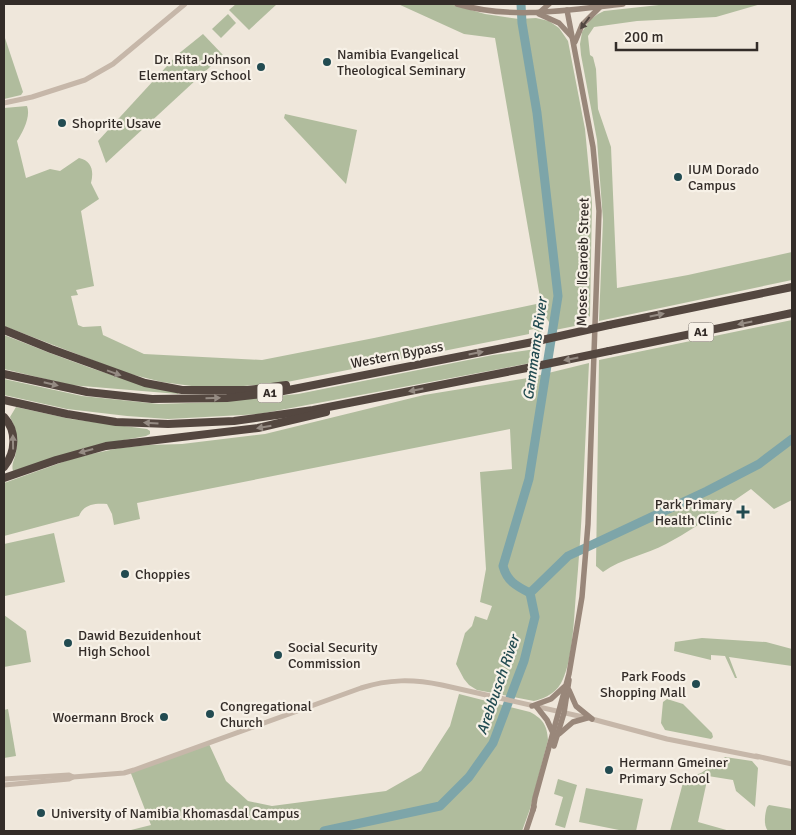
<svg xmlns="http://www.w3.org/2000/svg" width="796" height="835" font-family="Signika,sans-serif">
<rect width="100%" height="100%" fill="#efe7db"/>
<g fill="#b0bc9d">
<polygon points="236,4 277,4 249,30 229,10"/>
<path d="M398,4H450L485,14L519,19L536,18L549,21L559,28L568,41L585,129L592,203L590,316L580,325L550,331L549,322L544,314L542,332L538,334L534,329L529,330V334L282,383L231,387H199L162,382L126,373L4,326V108L27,106C31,116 23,132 17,141L26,178L50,169L60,171L79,158C92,161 94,171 91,183L99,199L81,211L94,286L76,290L78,295L71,296L78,325L83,327L101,326L103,335L144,354L262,360L374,338L541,303L495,38L464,34Z"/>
<polygon points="668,4 761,4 716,17 637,21 594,27 588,36 590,55 593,57 596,69 598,109 611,147 617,288 688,275 792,252 792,280 599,321 603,220 597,140 581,55 580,44 582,32 590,20 598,14 604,11"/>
<polygon points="228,14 236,23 221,38 212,29"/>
<polygon points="203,34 223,55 106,163 98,141 177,55"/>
<polygon points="4,35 23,92 21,95 4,99"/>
<polygon points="285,114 357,130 346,184 284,118"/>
<path d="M792,320V500L774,509L751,489C723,508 696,528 666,544C646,555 622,558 603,572L596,566L599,360Z"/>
<path d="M4,335C63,358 116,380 179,392L178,394L70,385L4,369Z"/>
<polygon points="536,349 536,362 259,414 168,419 127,416 67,409 4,395 4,379 82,396 159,404 216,402 298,394 493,355"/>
<path d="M589,363C585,440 583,516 576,593C574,617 573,657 563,679C558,692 546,698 534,701L477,690L469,685L464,679L456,664L465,633L472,626L475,616L487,620L492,606L480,602L486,569L480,472L512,469L510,429L137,503L140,519L114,525L112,514L107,504C95,503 84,504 79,516L4,536V483L77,457L120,448L149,445L182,444L265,434L424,395L528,378Z"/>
<path d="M16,407L71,419L147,429L150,431V434L146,436L97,445L13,471C11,464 15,459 16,452C19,440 16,428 10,417Z"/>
<polygon points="54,533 65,582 5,596 4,544"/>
<polygon points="4,615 26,631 31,662 4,667"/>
<polygon points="702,638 766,642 792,649 792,666 729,657 737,678 735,678 725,656 711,655 711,660 674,651 675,642"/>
<path d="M459,694L530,712C543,719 547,725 548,740L530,809L522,831H127L151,825L130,771L209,744L226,781L248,801L272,806L386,791L421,771L450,726Z"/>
<polygon points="667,699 683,704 712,733 713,737 711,739 665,730 661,723 663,702"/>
<polygon points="8,709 16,756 4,758 4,710"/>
<polygon points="725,757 752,761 758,768 755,807 736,791 733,780 708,776 698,822 730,831 670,831 684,779 701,773"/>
<polygon points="558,779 577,785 565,828 555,825 563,797 554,794"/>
<polygon points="586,788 643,799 636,831 624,831 579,822"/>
<path d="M769,805L792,809V831H768C763,825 765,814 767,807Z"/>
</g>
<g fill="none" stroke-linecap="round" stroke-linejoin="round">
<g stroke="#7da5a9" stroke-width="9">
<path d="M521,4L522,23L537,113L558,296L529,479L503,566C507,581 516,586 530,593"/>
<polyline points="324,831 440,806 469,777 493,743 524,661 535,617 530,593 568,556 707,491 759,464 792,439"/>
</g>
<g stroke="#c6b7a9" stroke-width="5">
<polyline points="4,103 32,97 85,80 113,64 185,4"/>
<polyline points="756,756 792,764"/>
<polyline points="4,779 69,775 73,777"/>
<path d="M4,785L69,779L73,777L124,773L134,770L361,688C389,679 413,679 442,685L592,719L667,739L758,757"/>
</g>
<g stroke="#99877a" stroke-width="5.5">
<path d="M457,4C512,20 568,10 623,4"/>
<polyline points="540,12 549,4"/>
<polyline points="539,14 559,23 572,37"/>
<polyline points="575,42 582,25 601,6"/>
<polyline points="569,690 576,706 592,719"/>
<polyline points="532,706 551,699 564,687"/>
<polyline points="536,706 547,720 553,733"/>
<polyline points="559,734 573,722 587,718"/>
<polyline points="554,746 564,713 569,680"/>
<polyline points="533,810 535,798 569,674 582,597 588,524 599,211 593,147 567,10"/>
<polyline points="526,831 534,807"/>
</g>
<g stroke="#544740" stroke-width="8">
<polyline points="609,325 792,287"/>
<polyline points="4,330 51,349 145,383 182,390 248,390 286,385"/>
<polyline points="609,351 792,313"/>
<polyline points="4,374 87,392 152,399 227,398 273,393 533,342"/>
<polyline points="4,400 67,414 116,422 168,424 234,421 313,410 532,367"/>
<path d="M4,417C17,431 16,452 4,467"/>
<polyline points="4,478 56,460 106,446 258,428 326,412"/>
</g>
<g stroke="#544740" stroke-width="8">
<polyline points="533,342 609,325"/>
<polyline points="532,367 609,351"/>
</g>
</g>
<defs><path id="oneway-solid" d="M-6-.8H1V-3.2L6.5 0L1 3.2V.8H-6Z" transform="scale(1.25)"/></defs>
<use fill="#524741" href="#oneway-solid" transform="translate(585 23) rotate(127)"/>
<g fill="#958b83">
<use href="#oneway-solid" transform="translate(657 315) rotate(-12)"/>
<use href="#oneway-solid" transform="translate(745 323) rotate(168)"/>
<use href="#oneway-solid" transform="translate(476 353) rotate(-11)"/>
<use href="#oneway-solid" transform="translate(571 359) rotate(169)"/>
<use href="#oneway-solid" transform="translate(114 373) rotate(20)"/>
<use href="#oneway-solid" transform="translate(51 384) rotate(13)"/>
<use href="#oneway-solid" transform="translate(416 390) rotate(169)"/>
<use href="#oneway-solid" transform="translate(213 398) rotate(-1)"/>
<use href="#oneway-solid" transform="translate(151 423) rotate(-177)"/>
<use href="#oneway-solid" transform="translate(264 427) rotate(170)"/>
<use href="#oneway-solid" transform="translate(13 442) rotate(-91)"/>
<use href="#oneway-solid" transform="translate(86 451) rotate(165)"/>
</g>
<g fill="#224b51" stroke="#f7f1e7" stroke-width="2">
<circle cx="327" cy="62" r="5"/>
<circle cx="261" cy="67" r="5"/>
<circle cx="62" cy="123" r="5"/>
<circle cx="678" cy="177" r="5"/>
<path d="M740.5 504.5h5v5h5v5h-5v5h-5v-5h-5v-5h5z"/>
<circle cx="125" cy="574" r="5"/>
<circle cx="68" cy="643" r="5"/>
<circle cx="278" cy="655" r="5"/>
<circle cx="696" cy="684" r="5"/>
<circle cx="210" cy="714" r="5"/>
<circle cx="164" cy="717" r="5"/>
<circle cx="609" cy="770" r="5"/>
<circle cx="41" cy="813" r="5"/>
</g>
<g text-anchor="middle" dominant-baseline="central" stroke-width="4.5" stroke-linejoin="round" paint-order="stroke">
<g fill="#f7f1e7" stroke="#6e6761" stroke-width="1">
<rect x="688.5" y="322.5" width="25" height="19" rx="4"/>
<rect x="257.5" y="383.5" width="25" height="19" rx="4"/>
</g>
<g font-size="12" font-weight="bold" fill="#332c28">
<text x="701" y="332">A1</text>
<text x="270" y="393">A1</text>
</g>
<g font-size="14" fill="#332c28" stroke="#f7f1e7" text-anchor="start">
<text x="337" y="54">Namibia Evangelical<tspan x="337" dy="16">Theological Seminary</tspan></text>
<text x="251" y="59" text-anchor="end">Dr. Rita Johnson<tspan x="251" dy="16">Elementary School</tspan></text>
<text x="72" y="123">Shoprite Usave</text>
<text x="688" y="169">IUM Dorado<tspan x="688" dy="16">Campus</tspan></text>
<text x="732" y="504" text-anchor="end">Park Primary<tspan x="732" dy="16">Health Clinic</tspan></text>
<text x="135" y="574">Choppies</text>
<text x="78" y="635">Dawid Bezuidenhout<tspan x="78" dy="16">High School</tspan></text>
<text x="288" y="647">Social Security<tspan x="288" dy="16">Commission</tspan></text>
<text x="686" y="676" text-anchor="end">Park Foods<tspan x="686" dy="16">Shopping Mall</tspan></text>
<text x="220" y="706">Congregational<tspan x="220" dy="16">Church</tspan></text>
<text x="154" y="717" text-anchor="end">Woermann Brock</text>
<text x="619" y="762">Hermann Gmeiner<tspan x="619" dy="16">Primary School</tspan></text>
<text x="51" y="813">University of Namibia Khomasdal Campus</text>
</g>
<g font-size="14" fill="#332c28" stroke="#f7f1e7">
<text transform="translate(583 262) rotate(-89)">Moses ǁGaroëb Street</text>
<text transform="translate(397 355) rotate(-11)">Western Bypass</text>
</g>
<g font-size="15" font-style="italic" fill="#224b51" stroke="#f7f1e7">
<text transform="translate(535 349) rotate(-82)">Gammams River</text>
<text transform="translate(498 685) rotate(-71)">Arebbusch River</text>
</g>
</g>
<rect width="796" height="835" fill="none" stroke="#332c28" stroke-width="10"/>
<path d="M616 42v8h141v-8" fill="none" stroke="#332c28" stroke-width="2.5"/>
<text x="624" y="42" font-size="15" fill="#332c28" stroke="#f7f1e7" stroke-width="4" paint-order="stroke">200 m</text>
</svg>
